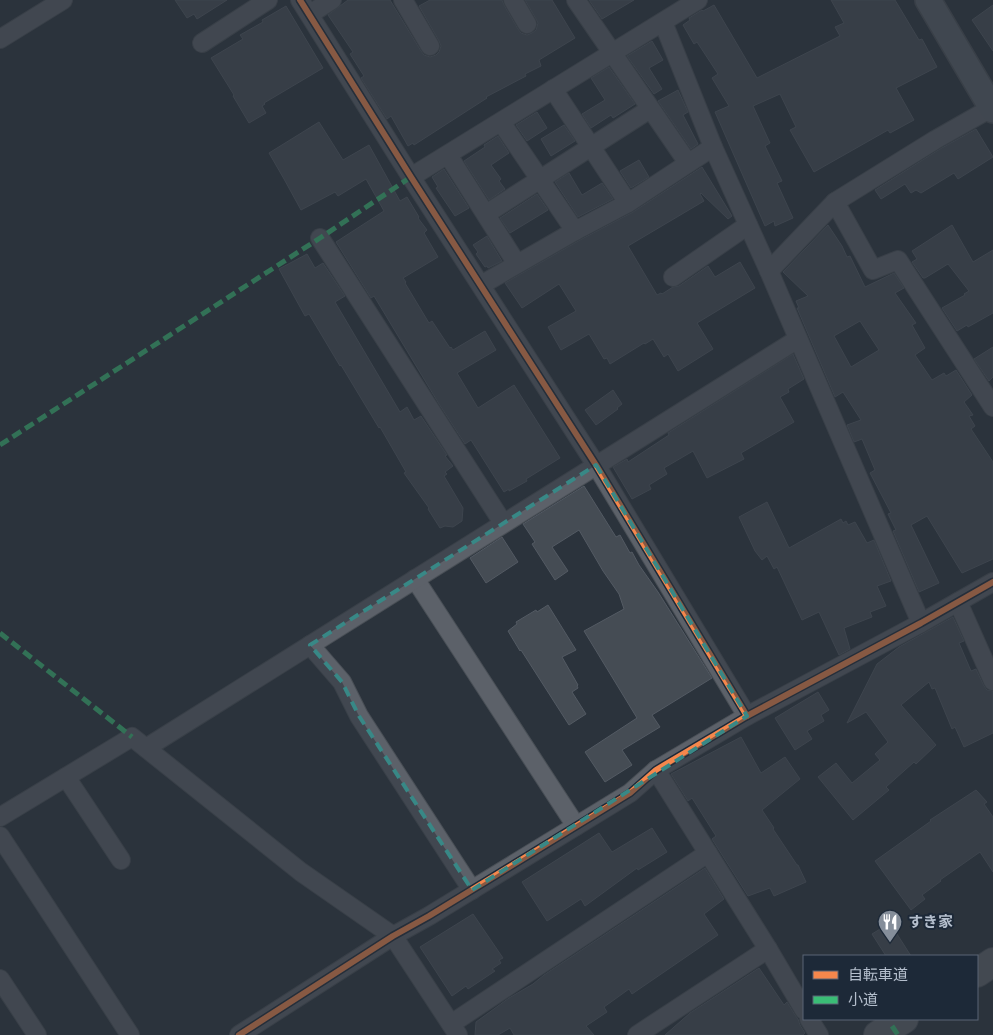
<svg xmlns="http://www.w3.org/2000/svg" width="993" height="1035" font-family="'Sofia Sans Condensed','Noto Sans JP',sans-serif">
<rect width="100%" height="100%" fill="#2b333c"/>
<g fill="#454c54" stroke="#535a63" fill-rule="evenodd">
<polygon points="175,0 227,0 197,19 194,14 187,18"/>
<polygon points="348,0 390,0 421,51 424,55 430,57 436,55 439,52 441,46 439,41 419,6 430,0 502,0 504,5 518,29 521,33 527,35 532,33 536,30 538,23 536,19 525,0 552,0 575,38 539,60 541,66 525,74 526,76 486,97 487,98 414,145 413,143 408,146 391,116 387,119 361,78 364,76 350,54 353,52 328,15"/>
<polygon points="589,0 634,0 602,19"/>
<polygon points="831,0 895,0 919,40 922,39 937,67 896,88 914,120 890,133 888,130 814,172 790,130 796,127 780,94 753,106 770,143 765,146 782,181 777,183 793,218 775,226 774,221 765,226 715,112 729,106 712,78 718,74 697,42 694,44 683,25 690,20 689,18 702,10 703,11 714,5 757,78 840,36 835,27 844,23"/>
<polygon points="993,5 993,51 972,20"/>
<polygon points="286,6 323,68 264,103 265,104 262,106 266,113 249,123 233,96 234,95 211,58 243,39 240,35 263,22 262,20"/>
<polygon points="652,41 663,60 649,68 662,89 654,94 627,56"/>
<polygon points="609,67 635,104 613,118 611,115 591,128 582,114 605,100 591,78"/>
<polygon points="678,90 688,112 683,115 698,144 691,149 658,101"/>
<polygon points="537,112 547,128 527,141 516,125"/>
<polygon points="319,122 343,160 369,145 400,201 407,197 419,217 418,218 427,230 424,233 438,257 403,278 406,282 405,283 429,323 432,321 450,348 451,347 453,350 485,331 496,350 457,373 478,408 514,385 560,458 526,479 527,481 509,491 509,489 504,492 471,440 465,444 439,404 374,296 371,298 336,242 384,211 366,179 338,196 335,192 301,210 284,179 269,153"/>
<polygon points="564,125 575,141 551,156 541,139"/>
<polygon points="976,129 993,157 958,179 954,173 921,193 916,190 911,193 905,184 881,199 875,190 940,149"/>
<polygon points="498,136 509,153 491,165 501,179 499,181 505,189 489,200 464,161 485,147 484,145"/>
<polygon points="639,160 649,177 631,188 620,171"/>
<polygon points="702,167 732,216 728,219 701,193 700,194 704,201 628,246 657,295 661,293 662,294 673,287 679,286 708,266 715,277 740,262 755,288 697,323 713,349 678,371 668,354 664,357 653,339 645,344 644,343 610,364 607,358 604,359 589,334 561,350 548,327 576,311 559,284 522,308 505,283 580,240 633,212"/>
<polygon points="444,169 469,208 455,216 436,188 438,187 432,177"/>
<polygon points="569,173 582,195 602,183 613,199 578,217 555,182"/>
<polygon points="537,194 548,210 510,233 500,218"/>
<path d="M828,225L842,246L847,257L850,256L865,287L894,273L904,288L895,293L916,323L912,325L925,348L915,355L932,380L944,373L946,376L956,370L972,395L964,402L973,415L969,416L975,426L971,429L993,462V559L962,573L927,516L911,525L939,583L919,592L893,531L896,530L888,514L891,513L870,473L875,470L862,439L854,442L847,425L861,420L843,392L835,397L797,308H799L796,301L808,296L783,272ZM860,321L879,350L851,367L834,336Z"/>
<polygon points="952,225 973,262 993,250 993,313 968,327 967,325 957,331 942,308 965,295 964,294 969,291 948,264 925,278 923,278 912,262 917,259 912,251"/>
<polygon points="487,236 502,261 488,268 487,266 485,267 476,254 478,252 473,245"/>
<polygon points="307,254 315,268 323,263 345,296 335,302 400,412 407,407 414,420 421,416 447,455 445,456 453,466 445,472 447,474 444,476 463,508 462,521 453,527 445,526 440,528 428,509 429,508 404,473 406,472 380,427 379,428 341,365 340,366 309,314 305,316 279,269"/>
<polygon points="993,347 993,377 989,381 974,359"/>
<polygon points="793,354 804,379 788,389 789,392 780,397 794,422 741,453 744,459 707,478 693,451 664,468 667,474 649,485 651,489 632,499 613,467 627,459 628,462 669,435 668,433"/>
<polygon points="613,390 622,404 617,408 618,409 596,425 585,410"/>
<polygon points="584,486 616,537 620,535 630,553 632,552 639,565 658,592 712,678 652,715 660,727 622,750 632,765 605,782 585,752 637,718 584,631 624,609 619,594 603,571 579,530 552,547 568,571 555,580 532,544 535,542 523,524"/>
<polygon points="767,502 789,548 841,519 843,523 846,521 848,525 855,522 867,543 874,540 891,581 877,586 886,606 870,612 872,617 844,628 850,649 839,655 819,612 802,620 777,567 774,569 767,556 762,560 755,551 739,517"/>
<polygon points="502,537 518,562 486,583 470,558"/>
<polygon points="548,605 576,650 562,657 578,685 577,686 578,688 572,692 586,714 569,725 521,650 520,651 508,631 517,624 516,622 536,610 537,612"/>
<polygon points="953,617 964,641 959,643 971,671 976,669 984,686 987,690 993,691 993,733 964,747 955,727 952,729 935,688 932,689 929,682 901,705 936,745 916,764 914,762 886,787 889,790 853,820 818,777 836,763 852,783 880,760 875,754 888,742 866,712 847,723 877,664 899,647"/>
<polygon points="818,692 829,710 821,715 824,721 807,731 812,739 795,750 775,718"/>
<polygon points="741,737 761,773 785,757 800,779 762,810 774,828 773,829 797,865 798,865 806,882 774,896 770,888 748,896 712,839 716,836 692,798 688,801 671,774"/>
<polygon points="976,790 987,802 984,804 993,817 993,872 980,852 940,880 941,881 922,895 925,899 911,910 875,861 931,821 930,820"/>
<polygon points="652,828 667,852 638,870 637,868 585,906 581,899 547,921 522,882 599,833 612,852"/>
<polygon points="705,868 724,899 704,914 718,935 632,994 629,989 604,1007 607,1012 586,1026 594,1035 514,1035 510,1028 498,1035 475,1035 476,1022 509,998 533,984 544,975"/>
<polygon points="473,914 503,958 499,960 501,963 492,969 495,971 468,989 466,986 452,996 420,947"/>
<polygon points="890,923 911,956 886,956 872,934"/>
<polygon points="759,968 784,1005 787,1002 795,1015 798,1019 800,1025 805,1033 803,1035 665,1035 690,1013"/>
</g>
<g fill="none" stroke-linecap="round" stroke-linejoin="round">
<defs>
<g id="minor">
<polyline points="300,0 411,177 596,465 747,716"/>
<polyline points="403,0 430,46"/>
<polyline points="513,0 527,24"/>
<polyline points="576,0 688,163"/>
<polyline points="310,14 332,0"/>
<polyline points="663,22 713,147 769,271 921,623"/>
<polyline points="0,39 63,0"/>
<polyline points="202,43 268,0"/>
<polyline points="553,89 628,203"/>
<polyline points="501,122 575,231"/>
<polyline points="448,155 517,264"/>
<polyline points="411,177 698,0"/>
<polyline points="835,202 873,270 898,260 993,407"/>
<polyline points="486,214 650,109"/>
<polyline points="320,238 503,523"/>
<polyline points="769,271 835,202 935,140 993,107"/>
<polyline points="673,277 748,225"/>
<polyline points="481,285 575,231 628,203 713,147"/>
<polyline points="415,579 576,826"/>
<polyline points="958,602 993,681"/>
<polyline points="310,645 342,682 359,716 472,890"/>
<polyline points="146,748 798,339"/>
<polyline points="656,770 768,949 804,1010"/>
<polyline points="66,777 121,860"/>
<polyline points="0,817 132,737 301,872 393,936 458,1035"/>
<polyline points="0,836 130,1035"/>
<polyline points="0,979 37,1035"/>
<polyline points="809,1019 819,1035"/>
<polyline points="451,1024 708,853"/>
<polyline points="239,1035 393,936 429,916 630,793 656,770 747,716 921,623 993,582"/>
<polyline points="637,1035 768,949"/>
</g>
<polyline id="secondary" points="928,0 993,110"/>
<g id="trunk">
<polyline points="977,973 993,962"/>
<polyline points="878,1035 904,1019"/>
</g>
</defs>
<use href="#minor" stroke="#494f56" stroke-width="20"/>
<use href="#secondary" stroke="#494f56" stroke-width="28"/>
<use href="#trunk" stroke="#484f57" stroke-width="30"/>
<use href="#minor" stroke="#5c6169" stroke-width="18"/>
<use href="#secondary" stroke="#5a6068" stroke-width="25"/>
<use href="#trunk" stroke="#60646a" stroke-width="28"/>
<g stroke="#3abd76" stroke-width="5" stroke-dasharray="10 5" stroke-linecap="butt">
<polyline points="0,445 320,238 411,177"/>
<polyline points="0,633 132,737"/>
<polyline points="892,1026 898,1035"/>
</g>
<defs>
<g id="cycleway">
<polyline points="300,0 411,177 596,465 747,716"/>
<polyline points="239,1035 393,936 429,916 630,793 656,770 747,716 921,623 993,582"/>
</g>
</defs>
<use href="#cycleway" stroke="#1d2938" stroke-width="9"/>
<use href="#cycleway" stroke="#f5874c" stroke-width="6"/>
</g>
<path d="M0 0H993V1035H0ZM596,465L747,716L472,890L359,716L342,682L310,645Z" fill="#2b333c" fill-opacity=".55" fill-rule="evenodd"/>
<path fill="none" stroke="#388886" stroke-width="4" stroke-dasharray="10 6" stroke-linejoin="round" d="M596,465L747,716L472,890L359,716L342,682L310,645Z"/>
<defs>
<symbol id="restaurant-pin" viewBox="-11 -11 22 30"><path d="M0 17L-7.5 6A9.5 9.5 0 1 1 7.5 6Z" fill="#858e9a" stroke="#1d2938"/><path d="M-5-6h1v4h1v-4h1v4h1v-4h1v5L-1.5 .5V6h-2V.5L-5-1ZM5-6V6H3V1.5H1.5Q1.5-4 5-6Z" fill="#fff"/></symbol>
</defs>
<g fill-rule="evenodd">
<use href="#restaurant-pin" x="876" y="908" width="28" height="38"/>
</g>
<g text-anchor="middle" dominant-baseline="central" stroke-width="4" stroke-linejoin="round" paint-order="stroke">
<g font-size="15" font-weight="bold" fill="#b5bfcd" stroke="#1d2938" text-anchor="start">
<text x="908" y="922">すき家</text>
</g>
</g>
<rect x="803" y="955" width="175" height="65" fill="#1d2938" stroke="#5a6574"/>
<rect x="813" y="971" width="25" height="8" fill="#f5874c" stroke="#5a6574"/>
<text x="848" y="980" font-size="15" fill="#b5bfcd">自転車道</text>
<rect x="813" y="996" width="25" height="8" fill="#3abd76" stroke="#5a6574"/>
<text x="848" y="1005" font-size="15" fill="#b5bfcd">小道</text>
</svg>
